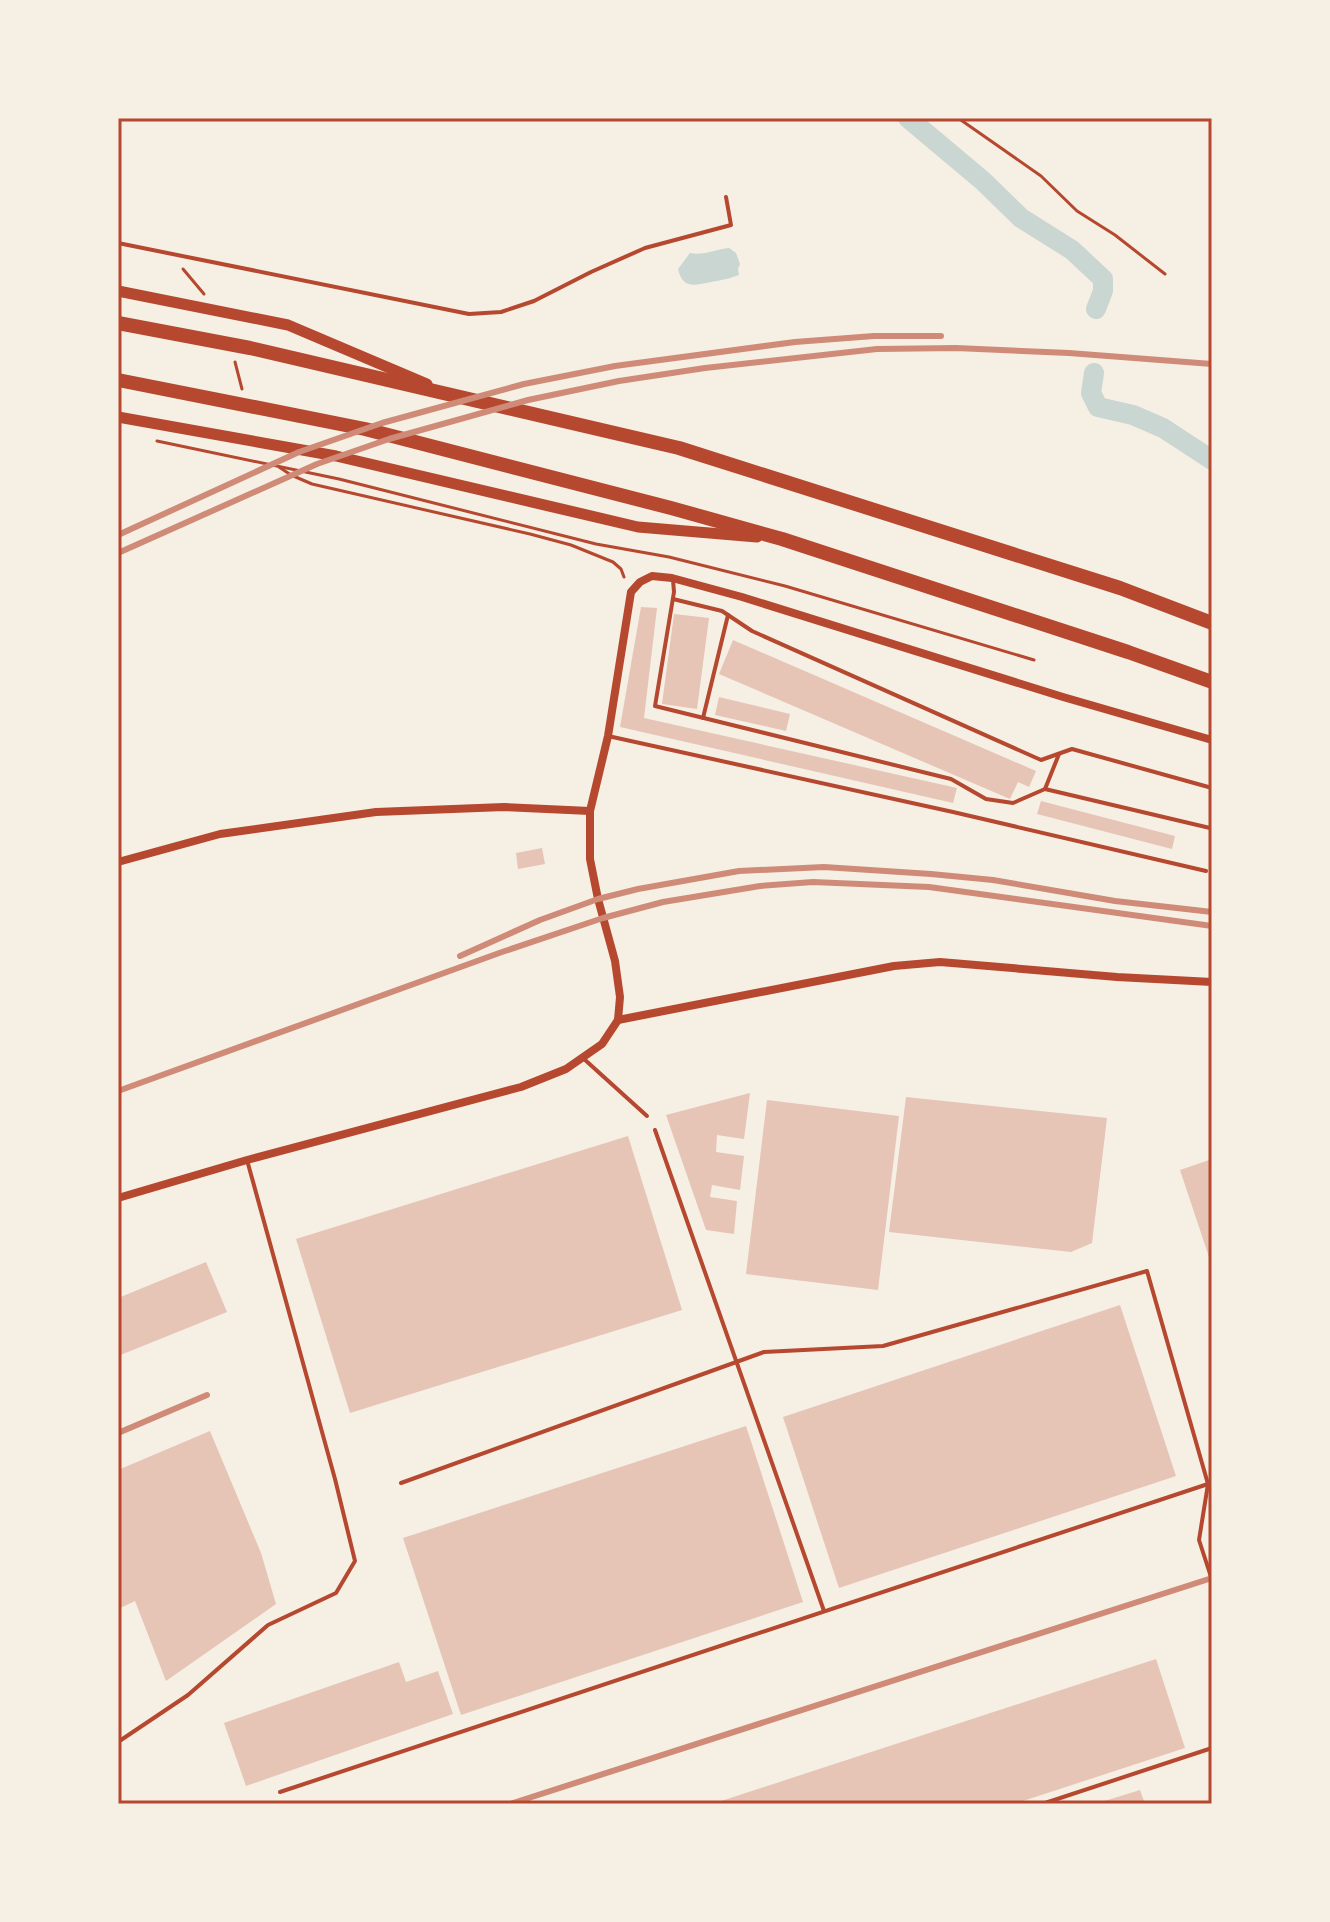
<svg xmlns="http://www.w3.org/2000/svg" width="1330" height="1922" font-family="'PT Sans',sans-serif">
<rect width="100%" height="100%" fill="#f6efe4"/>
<path fill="#c9d6d2" d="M729,248L736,253L740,264L738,269L739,275C729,279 721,280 711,282C695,285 683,290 678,269L690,253C703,256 716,249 729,248Z"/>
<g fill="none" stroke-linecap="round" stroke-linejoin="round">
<g stroke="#c9d6d2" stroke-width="20">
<polyline points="908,118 983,181 1021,218 1072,250 1103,279 1103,291 1096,309"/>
<polyline points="1094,373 1091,393 1098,407 1133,415 1163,428 1212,460"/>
</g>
</g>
<g fill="#e6c5b7">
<polygon points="641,607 657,608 644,718 957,788 953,803 620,727"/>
<polygon points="674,614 709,618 697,709 662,704"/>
<polygon points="733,640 1036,771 1029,787 1018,782 1010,799 719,674"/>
<polygon points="719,697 790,714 786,731 715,715"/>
<polygon points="1041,801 1175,836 1172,849 1037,814"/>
<polygon points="542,848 545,864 518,869 516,853"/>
<polygon points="750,1093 744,1139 717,1135 716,1152 744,1156 740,1190 712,1185 710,1197 737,1201 734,1234 706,1230 666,1115"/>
<polygon points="906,1097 1107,1118 1092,1243 1071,1252 889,1232"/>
<polygon points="767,1100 899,1116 878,1290 746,1274"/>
<polygon points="628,1136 682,1310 350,1413 296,1239"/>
<polygon points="1212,1159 1212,1263 1211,1263 1180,1170"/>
<polygon points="206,1262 227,1312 118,1356 118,1298"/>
<polygon points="1120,1305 1176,1476 839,1588 783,1417"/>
<polygon points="746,1426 803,1602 461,1715 403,1538"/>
<polygon points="210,1431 261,1553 276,1604 166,1681 135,1601 118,1609 118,1470"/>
<polygon points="1156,1659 1185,1748 1014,1804 712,1804"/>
<polygon points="399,1662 406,1682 438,1671 453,1714 246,1786 224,1723"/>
<polygon points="1140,1790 1145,1804 1098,1804 1098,1803"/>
</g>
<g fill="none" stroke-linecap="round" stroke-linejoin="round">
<g stroke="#b5482f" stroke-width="3">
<polyline points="958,118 1041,176 1077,211 1115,235 1165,274"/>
<polyline points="183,269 204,294"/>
<polyline points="235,362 242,389"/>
<polyline points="157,441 339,479 596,544 669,557 785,586 1034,660"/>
<polyline points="279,467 291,475 312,484 530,534 571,545 613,562 621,569 624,577"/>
</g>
<g stroke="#b5482f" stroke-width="4">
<polyline points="118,243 469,314 501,312 534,301 591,272 645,248 731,225 726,197"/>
<polyline points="673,580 674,592 655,706 951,779 986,799 1013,803 1045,789 1210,828"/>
<polyline points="673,599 722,611 752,631 1041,760 1072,749 1212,788"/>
<polyline points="703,718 728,615"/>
<polyline points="608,736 953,812 1206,871"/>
<polyline points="1045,789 1059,754"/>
<polyline points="584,1059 647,1116"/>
<polyline points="655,1130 824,1611"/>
<polyline points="401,1483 764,1352 883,1346 1147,1271 1208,1484 1199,1540 1212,1580"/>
<polyline points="118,1742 188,1695 268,1625 336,1593 355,1561 335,1479 247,1160"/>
<polyline points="280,1792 1208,1484"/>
<polyline points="1042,1804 1212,1748"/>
</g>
<g stroke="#b5482f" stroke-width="8">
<polyline points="118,862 220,834 376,812 504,807 590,811"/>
<polyline points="618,1020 894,966 940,962 1117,977 1212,982"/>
<polyline points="118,1198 247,1160 521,1087 566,1069 602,1044 618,1020 620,997 615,961 598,899 590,859 590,811 608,736 631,592 640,582 652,576 672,578 742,597 1063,697 1212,740"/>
</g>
<g stroke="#b5482f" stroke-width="11">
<polyline points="118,291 288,325 427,384"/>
<polyline points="118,417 336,456 638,527 757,537"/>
</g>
<g stroke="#b5482f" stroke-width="14">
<polyline points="118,323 250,348 679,448 1120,588 1212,623"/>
<polyline points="118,380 365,429 671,508 782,539 1128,652 1212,682"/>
</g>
<g stroke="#cf8b77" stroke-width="6">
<polyline points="118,535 299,452 382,423 524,384 615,366 795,342 874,336 941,336"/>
<polyline points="118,553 317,464 389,439 528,400 619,381 705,368 877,349 956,348 1069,353 1212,364"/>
<polyline points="460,956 540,920 598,899 638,889 739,871 824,867 931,874 993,880 1115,901 1212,912"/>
<polyline points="118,1091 502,952 603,918 663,902 760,886 813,882 929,887 1212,926"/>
<polyline points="118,1433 207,1395"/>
<polyline points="510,1804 1212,1578"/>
</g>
</g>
<rect width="1330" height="1922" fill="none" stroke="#f6efe4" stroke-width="240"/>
<rect x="120" y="120" width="1090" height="1682" fill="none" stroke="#b5482f" stroke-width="3"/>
</svg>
